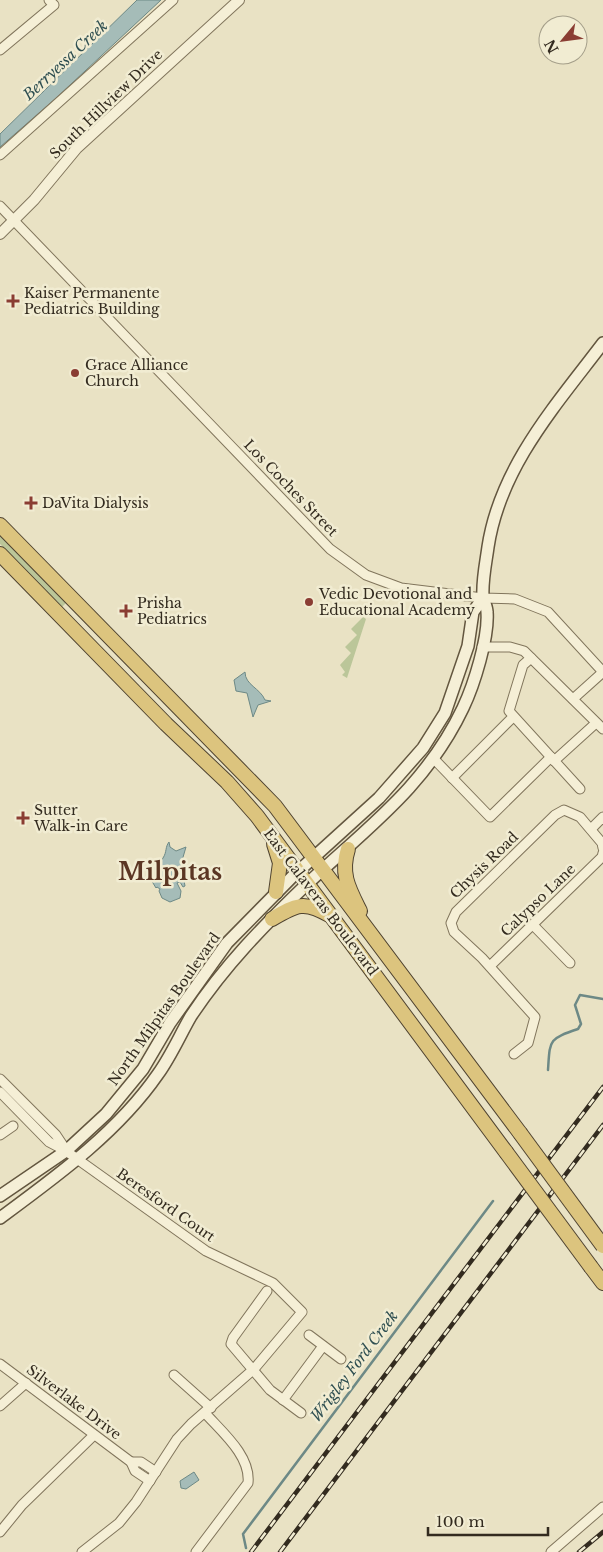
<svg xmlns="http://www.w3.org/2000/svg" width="603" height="1552" font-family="'Libre Baskerville',serif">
<rect width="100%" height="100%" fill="#e9e2c4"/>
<g fill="#bbc699">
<polygon points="0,535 66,603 62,607 0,544"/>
<polygon points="363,617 366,619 347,678 342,675 345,672 340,665 351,653 345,647 357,635 351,629"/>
</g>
<g fill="#a5bcb8" stroke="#6d8986">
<polygon points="137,0 161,0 55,99 0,147 0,134"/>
<path d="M245,672C245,685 260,688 265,700L271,701L258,705L253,717L247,693L236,691L234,680Z"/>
<path d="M169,842L170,847L176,851L186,847L181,864L185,886L183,887L180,882L177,883L181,891L180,898L170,902L162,898L159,891L160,889L157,887L156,888L150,878C151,867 158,867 163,858C167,852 165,847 169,842Z"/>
<polygon points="194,1472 199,1480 186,1489 181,1488 180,1481"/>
</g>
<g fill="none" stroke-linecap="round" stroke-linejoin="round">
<g stroke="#6d8986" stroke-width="2.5">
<path d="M548,1070C550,1040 548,1039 578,1029L581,1024L575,1005L580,995L603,999"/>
<polyline points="246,1548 243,1534 493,1201"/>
</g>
<defs>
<g id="minor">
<polyline points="0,50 54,5 49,0"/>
<polyline points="0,155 173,0"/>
<polyline points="0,206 330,549 366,575 401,588 483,598 515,599 548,612 603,672"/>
<polyline points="482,647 510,647 524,651 603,729"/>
<polyline points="531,658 523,665 509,711 580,789"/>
<polyline points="573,699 603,672"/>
<polyline points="434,759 490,817 551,757"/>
<polyline points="554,761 596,723"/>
<polyline points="452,778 512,718"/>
<polyline points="591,829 603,817"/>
<polyline points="533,925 570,963"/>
<polyline points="490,966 602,857 603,853"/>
<polyline points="514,1054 528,1043 535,1017 482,958 454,932 451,923 456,912 555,815 564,810 580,817 602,843 603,848"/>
<polyline points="0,1079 56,1135 66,1150"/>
<polyline points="0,1092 49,1142 66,1151 206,1251 273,1283 302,1312 254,1369 191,1424 177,1439 136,1502 119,1523 82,1552"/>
<polyline points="0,1135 13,1126"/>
<polyline points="267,1291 233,1338 231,1344 270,1390 301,1413"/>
<polyline points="309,1335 341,1359"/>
<polyline points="0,1364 131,1462 135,1471 150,1481"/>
<polyline points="174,1375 211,1408"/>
<polyline points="283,1400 323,1346"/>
<polyline points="0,1406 26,1383"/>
<polyline points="131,1462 141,1462 156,1472"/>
<polyline points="0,1532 22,1505 94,1435"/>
<path d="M196,1552L248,1483C251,1456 222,1432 205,1413"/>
<polyline points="551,1552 603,1507"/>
</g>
<polyline id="tertiary" points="0,234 34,200 77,148 239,0"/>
<g id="secondary">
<polyline points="0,1196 66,1151 106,1114 143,1069 170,1023 227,943 292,877 379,798 423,748 445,713 468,646 473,612 483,598"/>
<path d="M0,1218C57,1176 118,1132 158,1074C171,1056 180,1035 191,1016C207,992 226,968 245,947C265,925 286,904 307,884C368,827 426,786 463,708C474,685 489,637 487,612C487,607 484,602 483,596C482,580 486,562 488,547C500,467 556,405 603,343"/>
</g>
<g id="trunk">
<polyline points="0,525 275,806 520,1133"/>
<polyline points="0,554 166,724 227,782 257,816 506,1152"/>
<polyline points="274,844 280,863 276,892"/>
<path d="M348,849C340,874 349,889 360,911"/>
<path d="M272,919C296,905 304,900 329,915"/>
<polyline points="591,1267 603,1283"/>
</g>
</defs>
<use href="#minor" stroke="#81755c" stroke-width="11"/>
<use href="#tertiary" stroke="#81755c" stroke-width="12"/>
<use href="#secondary" stroke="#63563f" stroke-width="14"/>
<use href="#trunk" stroke="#4f4330" stroke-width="16"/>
<use href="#minor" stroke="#f5efd6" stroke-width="9"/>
<use href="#tertiary" stroke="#f5efd6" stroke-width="10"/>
<use href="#secondary" stroke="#f5efd6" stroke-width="11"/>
<use href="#trunk" stroke="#dcc47e" stroke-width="14"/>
<defs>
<g id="rail">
<polyline points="251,1552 603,1087"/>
<polyline points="280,1552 603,1125"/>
<polyline points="579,1552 603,1532"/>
</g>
</defs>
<use href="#rail" stroke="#332b1f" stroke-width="4.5"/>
<use href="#rail" stroke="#f1ecd2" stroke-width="2.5" stroke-dasharray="8" stroke-linecap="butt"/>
<defs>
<g id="trunk-bridge">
<polyline points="520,1133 603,1246"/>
<polyline points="506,1152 591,1267"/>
</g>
</defs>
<use href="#trunk-bridge" stroke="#4f4330" stroke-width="16" stroke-linecap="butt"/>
<use href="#trunk-bridge" stroke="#dcc47e" stroke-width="14"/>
</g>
<g fill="#8a3d33" stroke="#f1ecd2" stroke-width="2">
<path d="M10.5 293.5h5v5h5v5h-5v5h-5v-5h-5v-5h5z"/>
<circle cx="75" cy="373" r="5"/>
<path d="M28.5 495.5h5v5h5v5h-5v5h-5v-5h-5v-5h5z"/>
<circle cx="309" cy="602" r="5"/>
<path d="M123.5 603.5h5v5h5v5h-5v5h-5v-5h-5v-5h5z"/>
<path d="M20.5 810.5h5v5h5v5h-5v5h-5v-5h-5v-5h5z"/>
</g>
<g text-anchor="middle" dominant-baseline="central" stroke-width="5" stroke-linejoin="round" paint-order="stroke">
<g font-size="14" fill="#332b1f" stroke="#f1ecd2">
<text transform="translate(106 104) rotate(-44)">South Hillview Drive</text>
<text transform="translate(291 488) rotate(46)">Los Coches Street</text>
<text transform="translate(484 865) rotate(-44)">Chysis Road</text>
<text transform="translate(538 900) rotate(-44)">Calypso Lane</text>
<text transform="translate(321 902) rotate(53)">East Calaveras Boulevard</text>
<text transform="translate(164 1009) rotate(-55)">North Milpitas Boulevard</text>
<text transform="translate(166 1205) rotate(35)">Beresford Court</text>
<text transform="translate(74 1402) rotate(37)">Silverlake Drive</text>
</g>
<g font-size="14" fill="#332b1f" stroke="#f1ecd2" text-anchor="start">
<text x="24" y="293">Kaiser Permanente<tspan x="24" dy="16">Pediatrics Building</tspan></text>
<text x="85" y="365">Grace Alliance<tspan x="85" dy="16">Church</tspan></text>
<text x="42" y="503">DaVita Dialysis</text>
<text x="319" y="594">Vedic Devotional and<tspan x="319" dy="16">Educational Academy</tspan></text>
<text x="137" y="603">Prisha<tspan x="137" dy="16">Pediatrics</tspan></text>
<text x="34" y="810">Sutter<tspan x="34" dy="16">Walk-in Care</tspan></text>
</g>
<g font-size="15" font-style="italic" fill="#2f4f51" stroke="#f1ecd2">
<text transform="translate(65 60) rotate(-43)">Berryessa Creek</text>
<text transform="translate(354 1366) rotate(-53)">Wrigley Ford Creek</text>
</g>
<g font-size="24" font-weight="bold" fill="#5b3623" stroke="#f1ecd2">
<text x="170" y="871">Milpitas</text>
</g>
</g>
<g transform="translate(563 40) rotate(241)"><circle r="24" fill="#f1ecd2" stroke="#a59f8a"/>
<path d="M0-4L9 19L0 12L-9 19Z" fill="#8a3d33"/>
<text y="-8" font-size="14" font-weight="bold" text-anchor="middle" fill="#332b1f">N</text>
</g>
<path d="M428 1527v8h120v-8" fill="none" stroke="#332b1f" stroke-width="2.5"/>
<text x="436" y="1527" font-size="15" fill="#332b1f" stroke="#f1ecd2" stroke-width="4" paint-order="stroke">100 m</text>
</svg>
